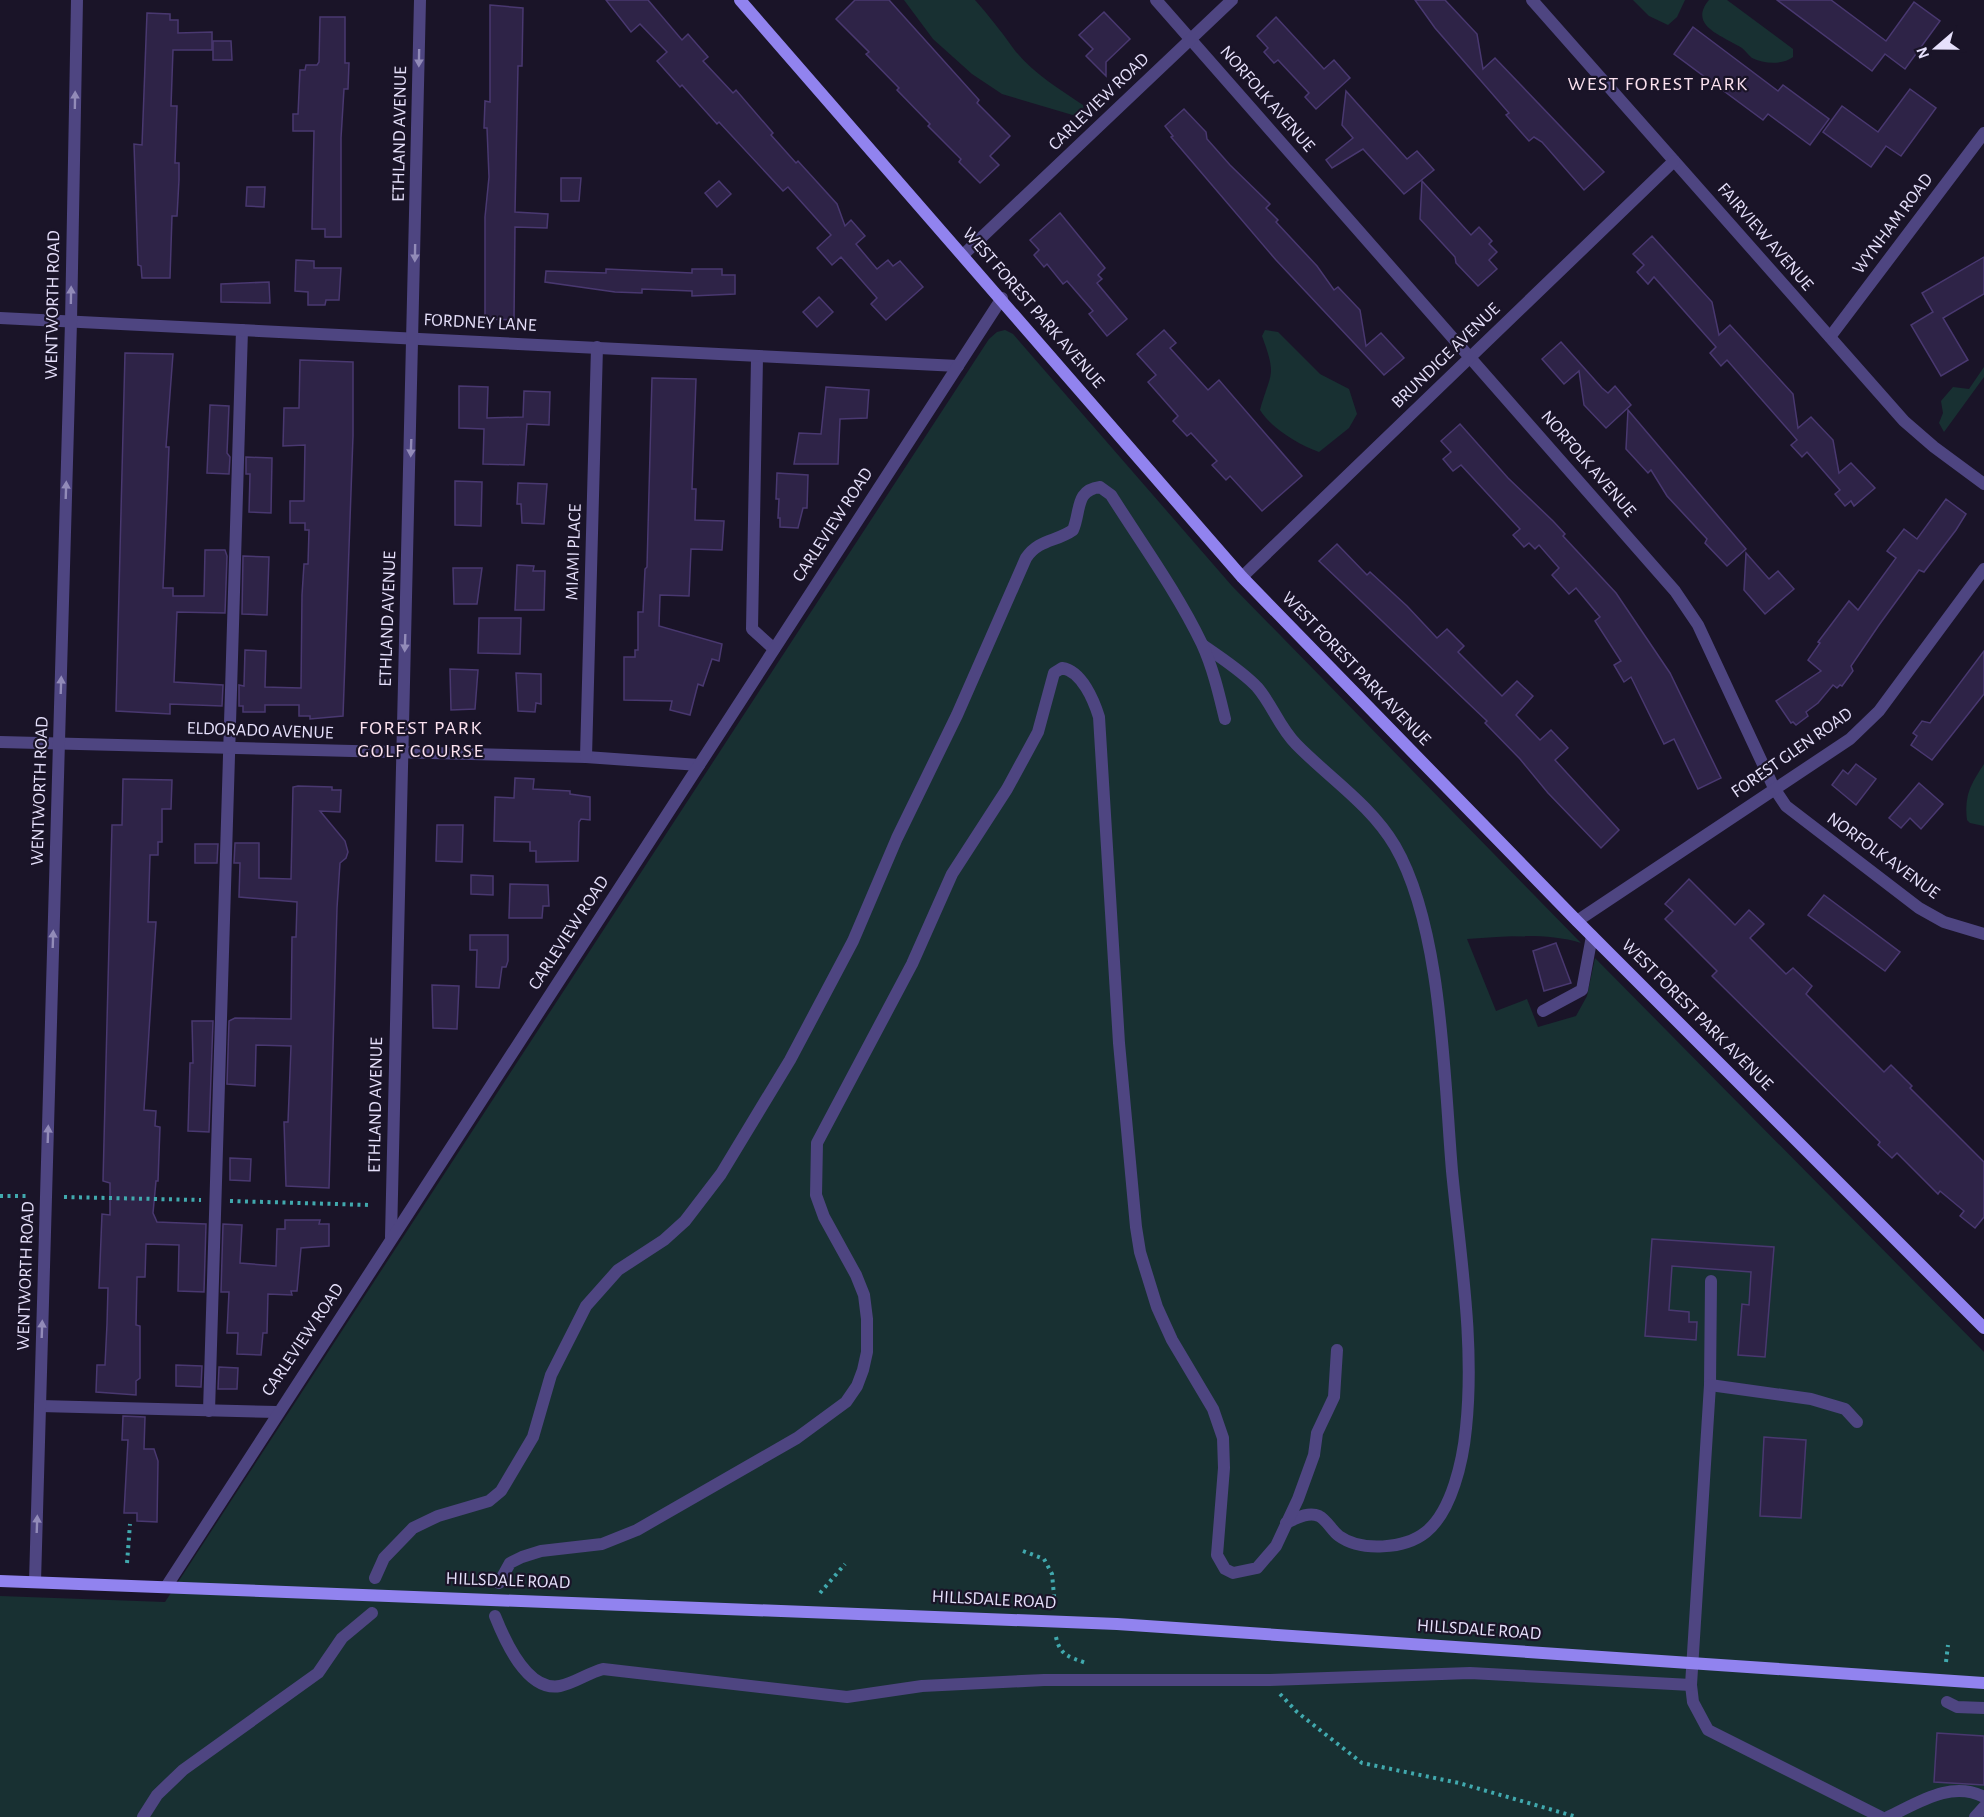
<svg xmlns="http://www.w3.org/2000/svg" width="1984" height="1817" font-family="'Alegreya Sans',sans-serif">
<rect width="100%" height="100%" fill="#1a1428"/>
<g fill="#183032">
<path d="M904,0H975C989,16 1001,31 1013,48C1031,72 1059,89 1083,105L1084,114L1076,116L1002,94L972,74L933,39Z"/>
<polygon points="1633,0 1685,0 1677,17 1668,25 1649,16"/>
<path d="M1709,0H1727L1793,49V57C1783,65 1764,64 1752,58C1748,55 1746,51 1742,48C1724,36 1687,26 1709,0Z"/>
<path d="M1005,330L1013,334L1232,586L1581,943C1545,932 1505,937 1467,939L1496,1011L1527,999L1538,1027L1576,1016L1587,996L1595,958L1984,1352V1817H0V1596L165,1602L989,339L997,332Z"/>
<path d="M1265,330L1278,332L1320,374L1349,389L1357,414L1349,428L1319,452C1298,444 1272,429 1260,410C1271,371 1277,377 1262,336Z"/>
<polygon points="1984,367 1984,377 1944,432 1939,423 1943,413 1941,401 1953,387 1969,389"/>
<path d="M1984,764V826L1970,823L1967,820C1964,795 1971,784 1984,764Z"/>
</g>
<g fill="#2e2347" stroke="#493870" stroke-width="1.5">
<polygon points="606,0 648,0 682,40 688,34 708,57 703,61 733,93 736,90 773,133 771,135 796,163 798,161 837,204 845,226 851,220 865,236 856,244 877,269 888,260 893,266 900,261 923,287 886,320 871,304 877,298 841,257 832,265 817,248 831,235 788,187 783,191 719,122 717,124 682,85 680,87 657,61 667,52 640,24 631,32"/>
<polygon points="855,0 889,0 979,100 977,103 1010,136 990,156 999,165 980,183 959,162 961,159 928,126 930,124 897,90 899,88 866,54 869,52 836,19"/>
<polygon points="1415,0 1445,0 1477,34 1483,69 1495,58 1604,172 1584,190 1542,142 1534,137 1529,141 1506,115 1509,113 1435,28"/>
<polygon points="1777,0 1831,0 1886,41 1914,2 1940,21 1905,69 1885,54 1872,71"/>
<polygon points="490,5 523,8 522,66 518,66 515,212 548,214 547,228 515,227 514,320 485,319 485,217 489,177 487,128 484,128 485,101 490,102"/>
<polygon points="1104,12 1130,39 1106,62 1106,76 1086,56 1093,49 1079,35"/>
<polygon points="147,13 170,14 170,20 178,20 178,33 212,32 212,50 173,50 171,106 177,106 175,163 179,163 179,180 177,216 172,216 170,278 142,278 141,266 138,265 134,144 142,145"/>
<polygon points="320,17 345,17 345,63 349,63 348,89 344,89 341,138 341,237 325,237 325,229 312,229 314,131 293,131 293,114 298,114 300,70 305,70 306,65 317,65 319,62"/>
<polygon points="1276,17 1324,69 1334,60 1350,78 1316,109 1305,97 1309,93 1278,60 1274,63 1264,52 1268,48 1257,36"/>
<polygon points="1693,27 1778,91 1783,85 1829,119 1810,145 1768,114 1763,120 1674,54"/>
<polygon points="213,41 231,41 232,60 213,60"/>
<polygon points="1910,89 1936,108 1901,156 1886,146 1871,167 1823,132 1842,106 1878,132"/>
<polygon points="1346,91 1407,159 1417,151 1434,170 1404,194 1363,149 1332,168 1326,160 1353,138 1342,125"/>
<polygon points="1184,109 1206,132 1207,139 1230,165 1270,204 1266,208 1278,220 1276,222 1317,266 1334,290 1338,287 1360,310 1366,346 1381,333 1404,358 1384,375 1276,260 1171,137 1173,136 1165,126"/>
<polygon points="561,178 581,178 579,201 561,201"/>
<polygon points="719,181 731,194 717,207 705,193"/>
<polygon points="1422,181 1471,235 1479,227 1492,241 1489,244 1497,252 1489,260 1497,269 1478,286 1456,263 1455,257 1420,219"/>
<polygon points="247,187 265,187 264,207 246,206"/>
<polygon points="1060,213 1105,268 1098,275 1102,279 1097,283 1127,319 1107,336 1089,314 1093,311 1067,281 1063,284 1047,264 1044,267 1034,255 1039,250 1030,240"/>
<polygon points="1652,236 1712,302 1719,335 1730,325 1793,394 1798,428 1811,417 1833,440 1839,473 1851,463 1875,488 1854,506 1851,501 1845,506 1835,494 1840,490 1807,452 1802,457 1791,445 1797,440 1792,434 1727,360 1721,366 1710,353 1716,347 1654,277 1648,284 1637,272 1644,265 1633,254"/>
<polygon points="1984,257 1984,294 1943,318 1968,360 1941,376 1911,325 1933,312 1922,293"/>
<polygon points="296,260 314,261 314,268 341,268 339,300 326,300 325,305 308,305 308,292 295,291"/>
<polygon points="606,269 692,273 692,269 722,269 722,275 735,275 735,294 692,296 692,291 642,289 642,293 615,292 545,282 546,271 606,273"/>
<polygon points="269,282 270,303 221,302 221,284"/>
<polygon points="819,297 833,312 817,327 803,312"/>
<polygon points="1164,330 1176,343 1170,348 1208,390 1219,380 1302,476 1262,511 1230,476 1226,480 1212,465 1217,461 1191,433 1187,436 1173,421 1178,416 1148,382 1156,375 1137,354"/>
<polygon points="1561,342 1602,388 1608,393 1615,386 1631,405 1606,428 1584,405 1579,371 1564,384 1542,359"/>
<polygon points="125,353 173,354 166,447 169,447 163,588 173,588 173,596 204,596 205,550 225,550 227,556 225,613 177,612 174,682 223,685 222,706 170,704 170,714 116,711"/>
<polygon points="300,360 353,362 353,436 343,716 310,719 310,716 299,716 299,705 265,705 265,712 243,712 243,706 239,706 239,685 244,686 245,650 266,651 265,687 301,688 302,595 304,564 308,564 309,530 305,530 305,523 290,523 290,501 304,501 305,445 283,446 284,408 299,408"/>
<polygon points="652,378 696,379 692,489 696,489 695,520 724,521 722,550 691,549 689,596 660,595 659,626 722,644 719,661 712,659 703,686 698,684 690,715 670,710 672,701 624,700 624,657 635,657 635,650 638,650 638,612 643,612 645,569 647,567"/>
<polygon points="459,386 488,387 487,418 523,417 524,391 550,392 549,425 527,424 524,465 483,464 484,429 459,428"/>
<polygon points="826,387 869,390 867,418 840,419 838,464 794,464 799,433 821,434"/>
<polygon points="210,405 229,406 227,453 230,457 229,474 207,473"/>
<polygon points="1628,410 1746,549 1727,566 1705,543 1707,539 1667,496 1651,470 1648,473 1626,449"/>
<polygon points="1460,424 1508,478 1553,521 1565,534 1563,536 1616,593 1670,673 1721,778 1698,789 1674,739 1664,744 1631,677 1624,682 1614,665 1621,661 1595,621 1600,617 1576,588 1569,594 1552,575 1559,568 1539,545 1535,549 1529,543 1524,547 1513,535 1520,529 1461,465 1453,471 1443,459 1451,452 1441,441"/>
<polygon points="246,457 272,458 271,513 249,512 250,474 246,474"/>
<polygon points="777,473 808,475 807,508 803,508 798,528 780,527 780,518 778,518 779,499 776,499"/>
<polygon points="455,481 482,482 481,526 455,525"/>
<polygon points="518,483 547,484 544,524 522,523 521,504 517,504"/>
<polygon points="1946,499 1966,514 1956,530 1924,572 1919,570 1879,625 1851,666 1853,671 1842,686 1840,685 1837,688 1833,685 1818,703 1806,712 1808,716 1796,725 1793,722 1791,723 1776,701 1821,671 1808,660 1820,643 1818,642 1849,601 1858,610 1896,558 1887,551 1904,529 1917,539"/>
<polygon points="1337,544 1367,575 1370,572 1407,606 1437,638 1447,629 1464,646 1458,652 1502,696 1517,681 1533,696 1516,715 1540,740 1551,730 1568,748 1555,760 1619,830 1601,848 1548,793 1520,759 1485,723 1487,721 1319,561"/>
<polygon points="1746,553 1769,579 1778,571 1794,589 1765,614 1744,590"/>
<polygon points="243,556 269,557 267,615 242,614"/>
<polygon points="517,565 534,566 533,571 545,571 544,610 515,610"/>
<polygon points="453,568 482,568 477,604 454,604"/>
<polygon points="479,618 521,618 520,654 478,653"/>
<polygon points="1984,651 1984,694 1932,760 1911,745 1917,736 1913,733 1922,721 1930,723"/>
<polygon points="450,669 478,670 475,709 451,710"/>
<polygon points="516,673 541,674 541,704 536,703 535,712 518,711"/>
<polygon points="1856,764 1876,779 1856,805 1832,785 1843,770 1848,774"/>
<polygon points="515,778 534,779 533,789 570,791 570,794 590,797 590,820 581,819 579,822 578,861 536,862 536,851 530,851 530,842 494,841 495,797 514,798"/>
<polygon points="123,779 172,780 171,809 162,809 162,842 158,842 158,855 150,855 148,922 156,922 144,1110 156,1111 155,1126 160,1127 158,1181 156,1181 153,1213 157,1222 206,1224 204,1292 178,1291 179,1245 146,1244 145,1277 137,1277 136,1325 140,1326 140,1378 136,1381 136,1395 96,1392 97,1365 105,1365 107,1324 108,1288 99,1288 102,1214 110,1215 110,1183 103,1181 112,825 122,825"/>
<polygon points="1919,783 1943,804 1921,829 1910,818 1901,828 1889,818"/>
<polygon points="298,786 332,787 332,790 341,790 340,812 320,811 345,841 348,852 346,858 340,863 337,908 329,1188 286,1186 284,1122 288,1122 291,1046 256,1045 255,1086 227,1084 229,1021 235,1018 291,1019 292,937 296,937 297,902 239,897 240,863 234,863 235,843 259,843 259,878 291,879 293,787"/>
<polygon points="437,825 463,825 462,862 436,861"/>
<polygon points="195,844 218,844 217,863 195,863"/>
<polygon points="471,875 493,876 493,895 471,894"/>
<polygon points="1689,879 1735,925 1749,910 1764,924 1750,938 1786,974 1793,968 1812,986 1806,994 1884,1072 1891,1065 1912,1086 1910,1088 1984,1162 1984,1217 1975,1228 1960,1216 1964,1211 1940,1191 1938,1194 1897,1153 1892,1158 1878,1145 1880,1142 1712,976 1717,971 1665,919 1673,911 1665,904"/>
<polygon points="510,884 548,885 549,906 543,906 542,918 509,918"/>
<polygon points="1824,895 1900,952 1885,971 1808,915"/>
<polygon points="470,935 508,935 508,961 506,967 502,967 499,988 476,987 477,950 470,950"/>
<polygon points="1556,943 1571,983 1544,991 1533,951"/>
<polygon points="432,985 459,986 457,1029 433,1028"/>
<polygon points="192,1021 213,1021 209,1132 188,1131 190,1063 193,1063"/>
<polygon points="230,1158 251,1159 250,1181 230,1180"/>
<polygon points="285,1220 320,1220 319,1224 329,1224 329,1246 301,1248 297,1291 291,1291 292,1295 268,1294 267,1333 263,1333 261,1355 237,1354 238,1333 227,1333 229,1292 221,1292 223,1224 242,1225 240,1263 276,1266 277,1229 285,1229"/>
<polygon points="1652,1239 1774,1247 1765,1357 1738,1355 1742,1304 1749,1305 1751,1272 1672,1266 1669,1310 1689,1312 1689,1322 1697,1322 1696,1340 1645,1336"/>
<polygon points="176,1365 202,1366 201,1387 176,1386"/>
<polygon points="219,1367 238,1368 237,1389 218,1389"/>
<polygon points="123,1416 145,1417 144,1449 154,1449 158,1461 157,1522 137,1521 137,1513 124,1513 128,1440 122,1440"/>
<polygon points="1764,1437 1806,1440 1801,1518 1760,1516"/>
<polygon points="1937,1733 1984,1736 1984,1785 1934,1782"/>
</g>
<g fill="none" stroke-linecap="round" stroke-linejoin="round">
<g stroke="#41a9ae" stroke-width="4" stroke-dasharray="3 4.5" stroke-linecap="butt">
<polyline points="0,1196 27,1196"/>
<polyline points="64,1197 201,1200"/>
<polyline points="230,1201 370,1205"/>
<polyline points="1023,1551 1044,1559 1052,1574 1055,1606"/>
<polyline points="127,1563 130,1524"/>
<polyline points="820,1593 845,1564"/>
<path d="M1056,1637C1060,1656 1070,1657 1086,1663"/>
<polyline points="1946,1662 1948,1645"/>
<polyline points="1280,1694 1297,1712 1362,1763 1459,1783 1577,1817"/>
</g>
<g stroke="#4e4581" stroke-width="12">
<polyline points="757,358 752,629 774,649"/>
<path d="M1203,645C1221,658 1242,671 1257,687C1272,704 1279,727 1296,744C1329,778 1370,804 1395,846C1442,927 1444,1077 1452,1171C1460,1255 1475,1343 1466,1428C1463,1460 1452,1511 1426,1532C1405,1549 1361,1552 1339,1536C1332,1531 1327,1520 1319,1516C1308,1511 1295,1519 1286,1523"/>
<polyline points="1543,1011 1582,990 1592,936"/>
<polyline points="1711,1281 1710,1385 1691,1685 1693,1702 1708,1730 1881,1817"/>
<polyline points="1710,1385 1811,1399 1845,1409 1857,1422"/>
<polyline points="40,1406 277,1412"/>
<polyline points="209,1411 242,330"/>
<path d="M375,1578L384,1558L413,1528L438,1516L489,1501L501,1491L533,1437L551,1375L586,1306L618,1270L664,1240L685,1221L721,1174L790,1060L853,941L897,838L957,715L1026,558C1039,539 1056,542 1073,530C1081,511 1075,490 1100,487L1111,495C1142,544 1177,592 1202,644C1213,668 1219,694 1225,719"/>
<path d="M499,1583L510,1563L522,1557L541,1551L602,1544L637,1530L797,1438L846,1402L857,1386L863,1370L867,1352V1319L864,1295L856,1275L824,1217L816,1195L817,1143L912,964L952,874L1007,789L1038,732L1054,673L1062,668C1082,671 1094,701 1099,717L1119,1043L1136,1227L1140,1252L1157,1307L1172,1340L1213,1409L1223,1438L1224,1468L1217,1555L1225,1569L1233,1573L1257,1568L1276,1546L1298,1499L1314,1455L1317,1433L1334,1397L1337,1350"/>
<path d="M495,1616C505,1641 527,1692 560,1686C575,1683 588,1673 603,1669L847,1697L922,1686L1044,1680H1269L1470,1673L1691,1685"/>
<polyline points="1947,1702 1957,1707 1984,1708"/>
<polyline points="143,1817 157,1795 183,1770 318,1673 342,1638 372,1613"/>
<path d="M1888,1817C1918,1803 1951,1780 1984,1797"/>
<polyline points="1975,1817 1984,1807"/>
</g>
<g stroke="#4e4581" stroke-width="12">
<polyline points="1156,0 1675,591 1698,625 1774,788 1786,806 1919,908 1944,922 1984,934"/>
<polyline points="1532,0 1904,421 1934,447 1984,484"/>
<polyline points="964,254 1232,0"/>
<polyline points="0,318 958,366"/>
<polyline points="1830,337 1984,133"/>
<polyline points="1242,577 1674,161"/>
<polyline points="0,742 586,757 699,765"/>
<polyline points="586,757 597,347"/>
<polyline points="1577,921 1850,739 1879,711 1984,569"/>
<polyline points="391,1237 420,0"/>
<polyline points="35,1582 71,322 77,0"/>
<polyline points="166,1587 1002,298"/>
</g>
<g stroke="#9183ef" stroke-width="12">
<polyline points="740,0 1242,577 1577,921 1984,1328"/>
<polyline points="0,1581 1117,1624 1984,1683"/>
</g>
</g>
<defs><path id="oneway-solid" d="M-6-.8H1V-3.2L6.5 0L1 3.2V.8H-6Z" transform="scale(1.5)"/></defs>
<g fill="#928bb8">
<use href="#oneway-solid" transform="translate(419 58) rotate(91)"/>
<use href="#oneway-solid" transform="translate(75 100) rotate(-89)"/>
<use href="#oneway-solid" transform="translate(415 253) rotate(91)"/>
<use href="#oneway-solid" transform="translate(71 295) rotate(-89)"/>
<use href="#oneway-solid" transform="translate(411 448) rotate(92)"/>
<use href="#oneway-solid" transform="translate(66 490) rotate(-88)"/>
<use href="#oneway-solid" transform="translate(405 643) rotate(92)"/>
<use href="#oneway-solid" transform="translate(61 685) rotate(-88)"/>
<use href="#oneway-solid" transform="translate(53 939) rotate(-88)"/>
<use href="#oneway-solid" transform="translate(48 1134) rotate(-88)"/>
<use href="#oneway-solid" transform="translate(42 1329) rotate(-88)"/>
<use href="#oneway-solid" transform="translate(37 1524) rotate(-88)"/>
</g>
<g text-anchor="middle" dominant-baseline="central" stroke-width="4.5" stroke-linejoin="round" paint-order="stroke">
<g font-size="18" fill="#e6e0fb" stroke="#1a1428">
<text transform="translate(1267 99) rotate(49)">NORFOLK AVENUE</text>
<text transform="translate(1099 102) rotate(-44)">CARLEVIEW ROAD</text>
<text transform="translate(400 134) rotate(-89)">ETHLAND AVENUE</text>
<text transform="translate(1893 224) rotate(-53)">WYNHAM ROAD</text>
<text transform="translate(1765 237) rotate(49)">FAIRVIEW AVENUE</text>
<text transform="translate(53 305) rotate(-89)">WENTWORTH ROAD</text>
<text transform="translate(1033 308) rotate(49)">WEST FOREST PARK AVENUE</text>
<text transform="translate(480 323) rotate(3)">FORDNEY LANE</text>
<text transform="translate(1446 356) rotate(-44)">BRUNDIGE AVENUE</text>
<text transform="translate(1588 464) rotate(49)">NORFOLK AVENUE</text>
<text transform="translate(833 525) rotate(-57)">CARLEVIEW ROAD</text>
<text transform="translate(574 552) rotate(-88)">MIAMI PLACE</text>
<text transform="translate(388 619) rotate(-88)">ETHLAND AVENUE</text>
<text transform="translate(1356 669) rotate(46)">WEST FOREST PARK AVENUE</text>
<text transform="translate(260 731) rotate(2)">ELDORADO AVENUE</text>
<text transform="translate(1792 753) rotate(-35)">FOREST GLEN ROAD</text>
<text transform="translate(40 791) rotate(-88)">WENTWORTH ROAD</text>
<text transform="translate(1883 856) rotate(36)">NORFOLK AVENUE</text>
<text transform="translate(569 933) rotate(-57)">CARLEVIEW ROAD</text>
<text transform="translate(1697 1015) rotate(45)">WEST FOREST PARK AVENUE</text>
<text transform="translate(376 1105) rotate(-89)">ETHLAND AVENUE</text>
<text transform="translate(26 1276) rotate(-88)">WENTWORTH ROAD</text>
<text transform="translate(303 1340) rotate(-56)">CARLEVIEW ROAD</text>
<text transform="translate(508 1581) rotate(2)">HILLSDALE ROAD</text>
<text transform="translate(994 1600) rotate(3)">HILLSDALE ROAD</text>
<text transform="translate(1479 1630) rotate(4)">HILLSDALE ROAD</text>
</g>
<g font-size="20" letter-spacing="1.5" fill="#fbe1ef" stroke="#1a1428">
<text x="1658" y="84">WEST FOREST PARK</text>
<text x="421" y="728">FOREST PARK<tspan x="421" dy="23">GOLF COURSE</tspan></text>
</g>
</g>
<g transform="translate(1936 48) rotate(250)" stroke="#1a1428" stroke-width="4.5" paint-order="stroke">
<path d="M0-4.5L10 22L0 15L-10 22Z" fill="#e6e0fb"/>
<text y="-9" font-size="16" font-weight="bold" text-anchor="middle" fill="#e6e0fb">N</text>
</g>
</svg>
